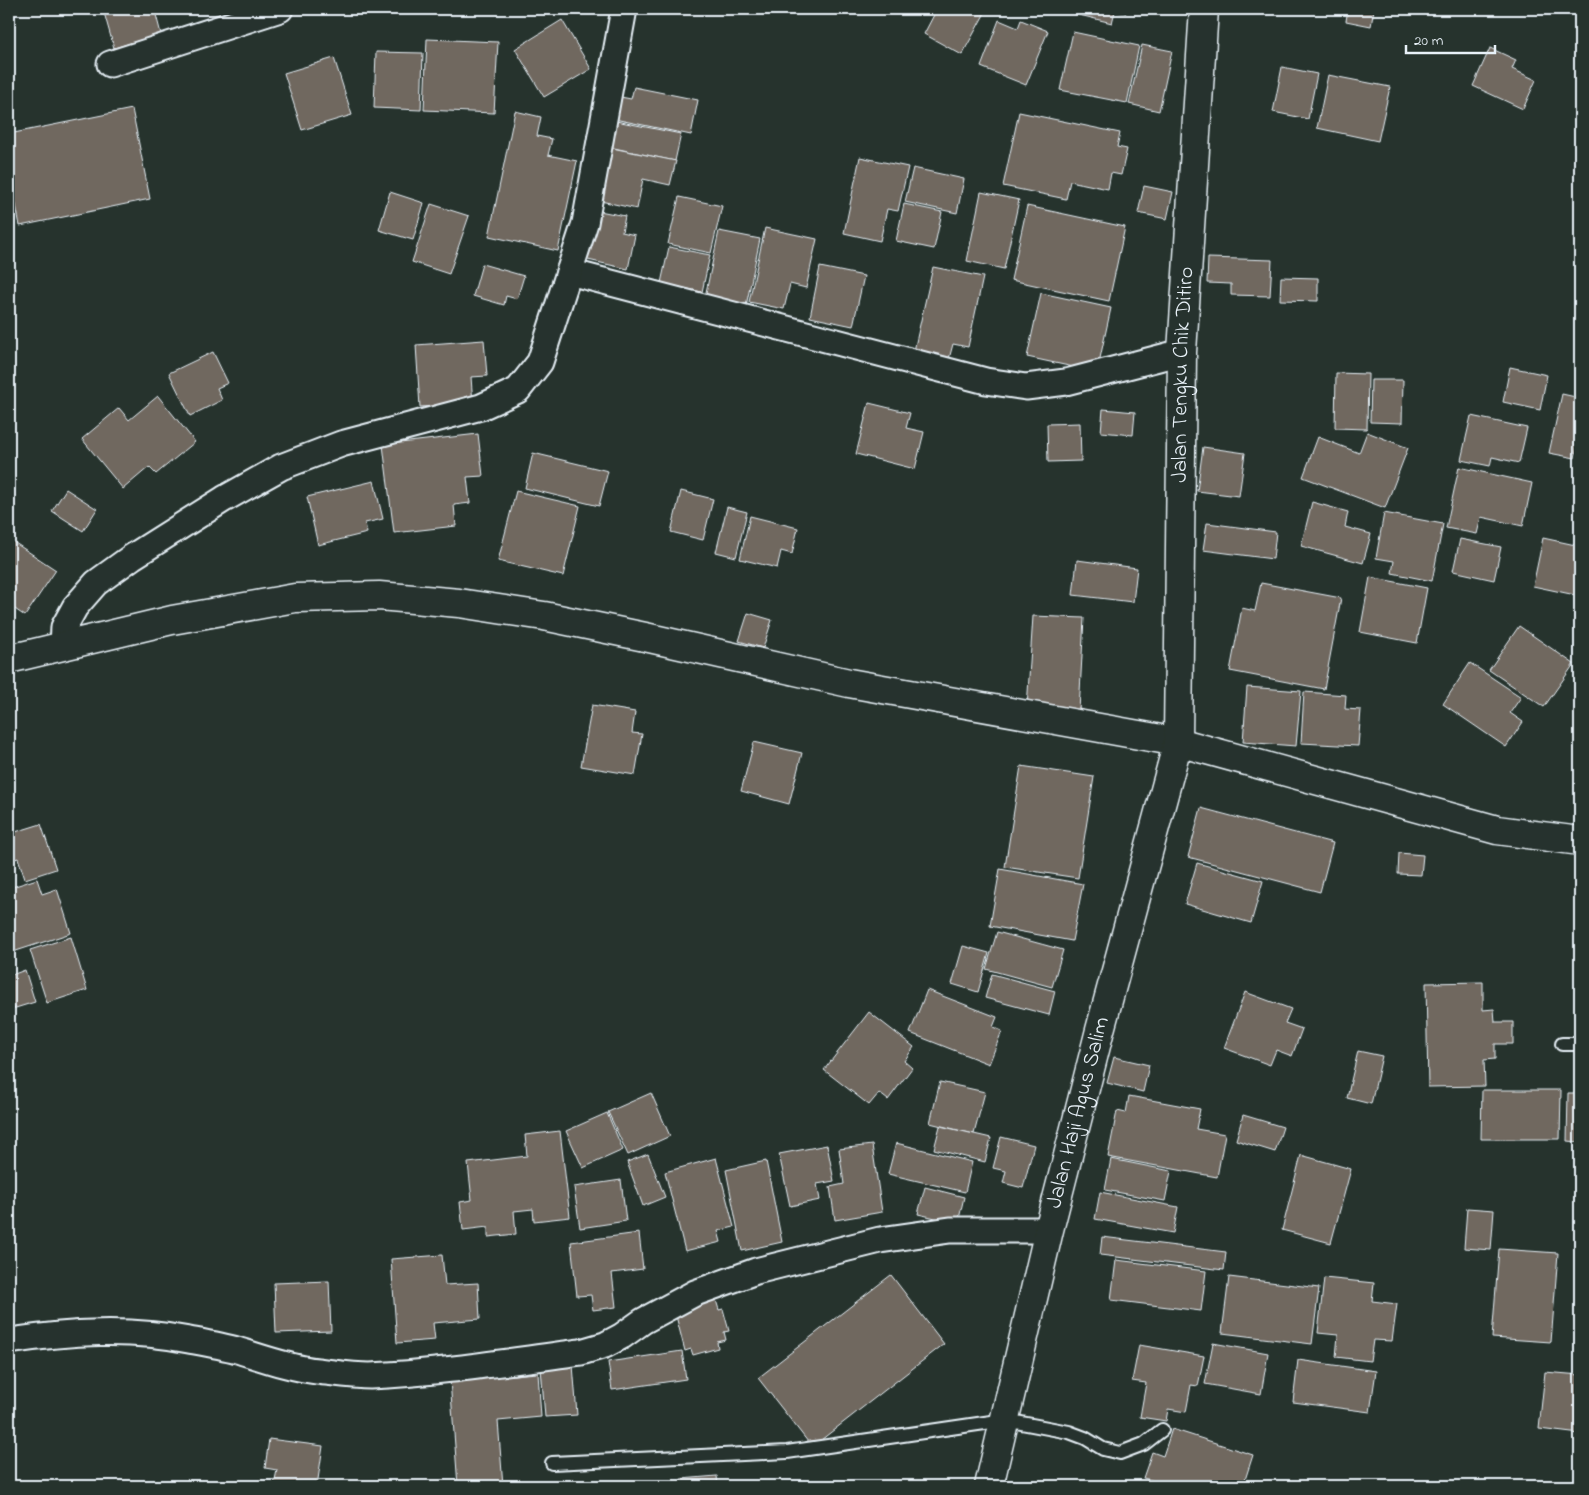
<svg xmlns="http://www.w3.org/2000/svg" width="1589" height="1495" font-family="'Indie Flower',sans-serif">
<rect width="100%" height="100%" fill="#26332d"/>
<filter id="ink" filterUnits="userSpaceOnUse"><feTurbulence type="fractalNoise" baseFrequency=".02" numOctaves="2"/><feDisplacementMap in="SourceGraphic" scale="10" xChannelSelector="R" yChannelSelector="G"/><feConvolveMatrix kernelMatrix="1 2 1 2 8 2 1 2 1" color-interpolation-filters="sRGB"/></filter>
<g filter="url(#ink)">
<g fill="#70685f" stroke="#e8f1f8">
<polygon points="103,9 163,9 155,11 161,34 114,48"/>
<polygon points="937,9 987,9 962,55 924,34"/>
<polygon points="1068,9 1126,9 1126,13 1115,11 1112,23 1067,12"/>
<polygon points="1348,9 1374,9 1371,26 1346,21"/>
<polygon points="562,20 591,69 544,97 515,49"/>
<polygon points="999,20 1018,28 1021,20 1048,31 1026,85 981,67"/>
<polygon points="1073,32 1139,46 1127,103 1060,90"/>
<polygon points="427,39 498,42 494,113 424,110"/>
<polygon points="1142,45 1172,51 1159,111 1129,104"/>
<polygon points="1490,48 1516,60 1512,69 1536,80 1523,109 1473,86"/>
<polygon points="376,52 423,53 421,110 374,108"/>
<polygon points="334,58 352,115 302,130 284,73"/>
<polygon points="1282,67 1317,74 1308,119 1273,112"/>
<polygon points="1328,75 1390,87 1378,141 1317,128"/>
<polygon points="634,87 698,100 691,135 605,117 610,95 631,99"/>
<polygon points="132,109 150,199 20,226 9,168 9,134"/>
<polygon points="515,111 541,117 537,136 552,139 548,155 577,161 558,251 489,236"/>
<polygon points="1019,112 1120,133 1117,147 1127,149 1121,175 1111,173 1108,189 1070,181 1066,199 1003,186"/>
<polygon points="606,119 681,134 675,161 600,145"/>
<polygon points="607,147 676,161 670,185 643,179 637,209 596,200"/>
<polygon points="860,157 908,167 898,211 887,209 880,241 844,233"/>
<polygon points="913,168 964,179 957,213 905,202"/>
<polygon points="1144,186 1173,192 1167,219 1138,213"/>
<polygon points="390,192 424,203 413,240 379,230"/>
<polygon points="981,192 1019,200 1004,269 967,261"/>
<polygon points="679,197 722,206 711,253 668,244"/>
<polygon points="431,204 469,216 449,274 412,262"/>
<polygon points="904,204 942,212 934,249 896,241"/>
<polygon points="1027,206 1125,227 1109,301 1011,280"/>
<polygon points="589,209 625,216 622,232 635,235 628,269 579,258"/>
<polygon points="765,228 817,239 806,288 790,284 784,309 749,302"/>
<polygon points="719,231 760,239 746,306 705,297"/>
<polygon points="669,247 710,255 702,292 661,283"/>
<polygon points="1208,258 1272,260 1270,296 1231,295 1231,284 1207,283"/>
<polygon points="482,264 524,276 517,299 506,296 504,305 473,296"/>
<polygon points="820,267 864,276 853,326 810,317"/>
<polygon points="933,267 983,277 968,347 953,344 949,359 914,351"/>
<polygon points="1281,277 1318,278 1318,301 1280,300"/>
<polygon points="1041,293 1111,308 1097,372 1027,357"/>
<polygon points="484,340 487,376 471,377 473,404 420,407 416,345"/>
<polygon points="213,352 228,383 217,388 222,400 190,416 169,373"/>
<polygon points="1510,367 1547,375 1540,410 1503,402"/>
<polygon points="1336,373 1368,374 1367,429 1335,428"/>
<polygon points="1371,380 1403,380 1402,423 1370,422"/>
<polygon points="1562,394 1580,398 1580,432 1575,458 1549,453"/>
<polygon points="158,396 195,442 156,474 149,467 123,489 82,439 119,408 129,420"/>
<polygon points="869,403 910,413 906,428 924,432 915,469 856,454"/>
<polygon points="1103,409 1135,412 1133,435 1101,432"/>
<polygon points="1471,416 1527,428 1519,463 1492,457 1490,466 1461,460"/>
<polygon points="1080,423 1081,461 1048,462 1047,424"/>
<polygon points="1367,432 1408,448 1385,508 1303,477 1318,437 1359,453"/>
<polygon points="478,434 483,476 467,477 470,503 454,505 456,526 394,533 383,445"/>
<polygon points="1203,447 1245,453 1239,496 1197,491"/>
<polygon points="533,453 608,471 599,506 525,488"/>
<polygon points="1459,467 1532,483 1523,526 1481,517 1477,534 1446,528"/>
<polygon points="374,481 383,519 365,523 367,533 318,545 307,497"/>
<polygon points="66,489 97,509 83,531 52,511"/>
<polygon points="516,491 580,506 563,576 498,561"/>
<polygon points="681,491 713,499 703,540 671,532"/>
<polygon points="1312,502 1348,512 1345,527 1371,534 1363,563 1301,546"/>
<polygon points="727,507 747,512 736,557 716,552"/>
<polygon points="1384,513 1443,524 1432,581 1392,573 1394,561 1376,558"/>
<polygon points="750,516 798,528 792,554 781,551 777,568 740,559"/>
<polygon points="1207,523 1276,532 1273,559 1203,550"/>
<polygon points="1543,538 1580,546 1580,596 1533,586"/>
<polygon points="9,539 56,570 25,616 9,605"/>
<polygon points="1460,539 1501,547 1494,580 1453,571"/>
<polygon points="1077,560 1137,568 1133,602 1073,595"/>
<polygon points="1370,577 1427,588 1417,643 1360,632"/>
<polygon points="1261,583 1341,598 1324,689 1230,671 1242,608 1255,611"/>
<polygon points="748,613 772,620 763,648 739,641"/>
<polygon points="1033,616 1084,618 1079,711 1027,708"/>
<polygon points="1519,626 1574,664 1544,707 1489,670"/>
<polygon points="1470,663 1521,697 1510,713 1523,722 1506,747 1443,704"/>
<polygon points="1247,687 1301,691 1296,746 1243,742"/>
<polygon points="1304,692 1346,695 1345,709 1361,710 1358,746 1301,743"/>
<polygon points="592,705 635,712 632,733 642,734 635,775 581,766"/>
<polygon points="754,742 802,753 789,804 741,791"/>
<polygon points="1021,766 1094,777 1078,878 1005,867"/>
<polygon points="1201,808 1333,843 1320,892 1188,857"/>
<polygon points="41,824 56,869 25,879 18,858 9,861 9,834"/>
<polygon points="1399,853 1423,855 1421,875 1398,874"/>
<polygon points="1197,863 1263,881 1251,923 1185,904"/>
<polygon points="1000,869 1083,884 1072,941 990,926"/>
<polygon points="37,879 42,894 57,889 71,933 13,952 9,937 9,888"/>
<polygon points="997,932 1063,950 1052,987 986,969"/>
<polygon points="71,937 87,990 47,1003 30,950"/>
<polygon points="963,946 989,953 978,992 952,984"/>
<polygon points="25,970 35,1002 9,1010 9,976"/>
<polygon points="992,974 1055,991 1049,1015 985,998"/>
<polygon points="1483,982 1483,1010 1494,1009 1495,1022 1513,1022 1513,1044 1495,1044 1495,1059 1484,1060 1485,1086 1428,1087 1426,983"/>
<polygon points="927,990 997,1017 993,1027 1002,1031 989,1064 910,1033"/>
<polygon points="1245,992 1291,1009 1285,1023 1302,1029 1292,1056 1276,1050 1270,1065 1224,1048"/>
<polygon points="869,1012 914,1047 904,1061 912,1068 888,1100 879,1093 869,1105 824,1070"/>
<polygon points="1358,1051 1382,1056 1371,1104 1347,1098"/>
<polygon points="1114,1057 1149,1065 1143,1092 1107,1083"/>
<polygon points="940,1082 985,1092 974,1134 930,1123"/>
<polygon points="1482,1090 1561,1090 1560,1139 1481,1139"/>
<polygon points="651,1093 670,1136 628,1155 608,1112"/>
<polygon points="1568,1093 1580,1093 1580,1142 1567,1141"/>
<polygon points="1129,1096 1200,1109 1196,1129 1225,1134 1217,1177 1108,1157 1117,1111 1126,1113"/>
<polygon points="607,1113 623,1150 583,1168 566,1131"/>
<polygon points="1243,1115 1283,1127 1275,1152 1236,1140"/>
<polygon points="940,1126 991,1138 985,1162 934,1149"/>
<polygon points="560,1131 570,1217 534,1221 533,1209 514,1211 516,1234 488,1237 488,1227 463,1230 460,1202 472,1200 468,1163 527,1156 525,1135"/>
<polygon points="1001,1137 1034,1145 1023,1188 1003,1183 1006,1171 993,1168"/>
<polygon points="896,1143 972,1162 965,1192 888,1174"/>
<polygon points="827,1145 834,1181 817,1184 820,1200 790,1206 779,1154"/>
<polygon points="872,1145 882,1212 835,1220 830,1187 844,1184 839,1149"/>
<polygon points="648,1154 665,1197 643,1206 627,1162"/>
<polygon points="1301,1155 1351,1169 1331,1243 1282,1230"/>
<polygon points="716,1158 734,1227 718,1231 721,1242 685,1251 665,1172"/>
<polygon points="1111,1159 1171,1171 1165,1201 1105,1190"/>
<polygon points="766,1161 782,1242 742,1251 726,1170"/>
<polygon points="621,1180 626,1221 580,1228 574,1187"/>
<polygon points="925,1187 964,1197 958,1223 918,1214"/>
<polygon points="1100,1192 1178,1207 1173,1233 1095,1219"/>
<polygon points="1467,1208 1494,1210 1491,1250 1464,1248"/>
<polygon points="639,1233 643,1269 612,1273 616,1307 593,1310 591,1295 577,1296 571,1242"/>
<polygon points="1102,1237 1226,1252 1224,1270 1100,1255"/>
<polygon points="1499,1249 1558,1253 1551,1342 1492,1338"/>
<polygon points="442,1255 445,1285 478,1283 480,1319 433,1323 435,1340 397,1343 391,1259"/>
<polygon points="1116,1260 1206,1271 1201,1311 1111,1300"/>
<polygon points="891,1275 944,1344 812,1447 758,1378"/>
<polygon points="1229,1277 1319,1288 1312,1344 1222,1333"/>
<polygon points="1324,1278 1374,1283 1372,1301 1397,1304 1392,1341 1373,1340 1370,1361 1336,1357 1338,1335 1318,1333"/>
<polygon points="329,1281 331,1331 276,1333 274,1283"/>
<polygon points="716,1300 719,1310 723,1309 729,1331 724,1332 726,1340 717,1342 718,1348 693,1355 691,1349 685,1351 675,1312"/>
<polygon points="1213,1343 1268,1353 1261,1394 1205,1384"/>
<polygon points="1139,1345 1204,1356 1198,1386 1191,1385 1186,1412 1168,1409 1166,1421 1140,1417 1146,1383 1132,1381"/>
<polygon points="682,1351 686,1379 612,1390 608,1362"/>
<polygon points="1298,1360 1376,1371 1370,1412 1293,1402"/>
<polygon points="573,1365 577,1415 545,1417 541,1368"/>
<polygon points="1545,1372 1580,1375 1580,1434 1539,1429"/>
<polygon points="538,1373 541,1417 498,1421 503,1486 458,1486 450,1380"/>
<polygon points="1172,1429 1253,1455 1243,1486 1154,1486 1155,1481 1143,1478 1152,1452 1163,1456"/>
<polygon points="269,1439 323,1446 317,1486 274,1485 277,1470 265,1468"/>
<polygon points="717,1476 718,1486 681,1486 681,1479"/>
</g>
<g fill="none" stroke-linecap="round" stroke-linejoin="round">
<defs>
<g id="service">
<polyline points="1562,1044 1580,1044"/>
<polyline points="552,1463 787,1452 1005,1420 1069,1432 1085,1438 1103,1449 1120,1453 1144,1444 1162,1430"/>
</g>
<g id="minor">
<polyline points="110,64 280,9"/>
<polyline points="569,272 986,381 1026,387 1066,382 1182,352"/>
<polyline points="63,646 64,627 75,607 96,583 132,557 224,499 281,467 341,444 481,407 518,390 540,362 585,223 624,9"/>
<path d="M9,1341C69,1332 129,1328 189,1340C205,1343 222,1346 237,1350C263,1358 290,1368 317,1371C335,1373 353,1376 370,1376C440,1373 511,1361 581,1352L605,1345L622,1336L643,1321L695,1293L756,1271L880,1240L950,1230H1049"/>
</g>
<polyline id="tertiary" points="9,659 172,620 295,598 379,596 459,603 544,616 645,637 849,683 1178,742 1497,830 1580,841"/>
<g id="secondary">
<path id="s1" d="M989,1486L1049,1230L1100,1030L1178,742L1182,352L1204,9"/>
</g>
</defs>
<use href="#service" stroke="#e8f1f8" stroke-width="16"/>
<use href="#minor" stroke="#e8f1f8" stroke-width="29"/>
<use href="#tertiary" stroke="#e8f1f8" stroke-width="31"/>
<use href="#secondary" stroke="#e8f1f8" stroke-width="31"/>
<use href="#service" stroke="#26332d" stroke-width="12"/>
<use href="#minor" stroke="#26332d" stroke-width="25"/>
<use href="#tertiary" stroke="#26332d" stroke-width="28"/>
<use href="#secondary" stroke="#26332d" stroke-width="28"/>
</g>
</g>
<g text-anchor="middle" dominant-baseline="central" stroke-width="4.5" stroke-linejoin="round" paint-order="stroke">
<g font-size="22" fill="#e8f1f8" stroke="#26332d">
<text stroke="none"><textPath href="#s1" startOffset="1135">Jalan Tengku Chik Ditiro</textPath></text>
<text stroke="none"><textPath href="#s1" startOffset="384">Jalan Haji Agus Salim</textPath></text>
</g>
</g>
<rect width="1589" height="1495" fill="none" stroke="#26332d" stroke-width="30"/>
<rect x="15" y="15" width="1559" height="1465" fill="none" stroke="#e8f1f8" stroke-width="2" filter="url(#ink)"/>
<path d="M1406 45v8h89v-8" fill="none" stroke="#e8f1f8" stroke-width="2.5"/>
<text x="1414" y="45" font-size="15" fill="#e8f1f8" stroke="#26332d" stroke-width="4" paint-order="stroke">20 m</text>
</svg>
